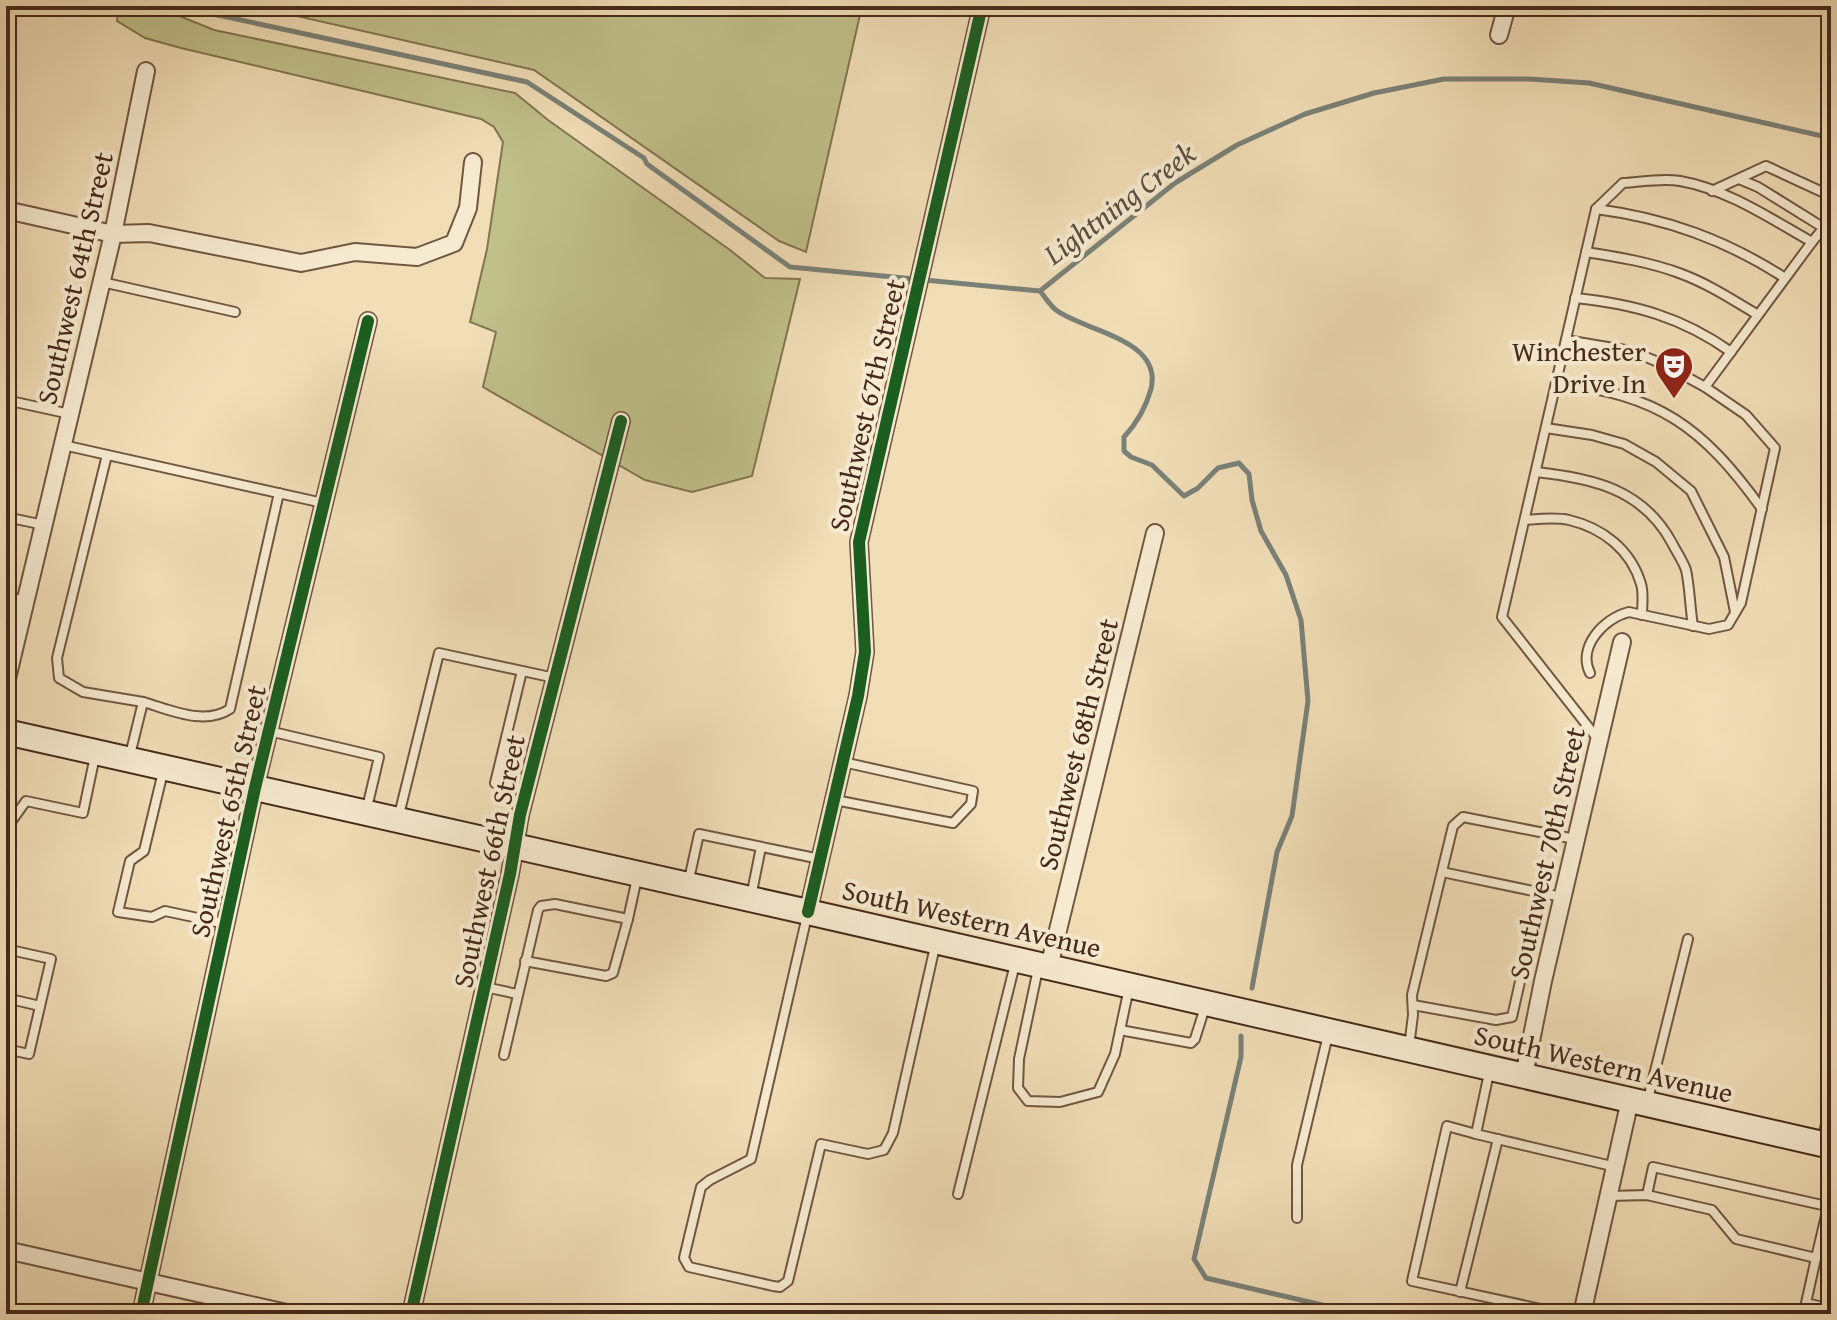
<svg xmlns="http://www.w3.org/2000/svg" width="1837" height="1320" font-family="'Gentium Book Plus',serif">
<rect width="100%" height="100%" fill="#f1deb7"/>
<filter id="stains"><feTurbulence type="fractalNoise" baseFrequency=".0025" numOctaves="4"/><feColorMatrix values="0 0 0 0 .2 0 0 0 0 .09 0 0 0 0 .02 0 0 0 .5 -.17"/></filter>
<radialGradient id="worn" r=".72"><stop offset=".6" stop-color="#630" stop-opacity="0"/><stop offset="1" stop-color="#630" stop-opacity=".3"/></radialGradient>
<g fill="#c0c08a" stroke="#837452" stroke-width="2">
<polygon points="119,6 155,6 214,30 515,93 548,120 730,250 765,278 800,279 752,476 692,492 645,480 483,387 496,332 470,322 487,249 503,142 494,127 481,119 181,48 145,38 117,21"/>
<polygon points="253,6 862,6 806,252 779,241 534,70"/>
</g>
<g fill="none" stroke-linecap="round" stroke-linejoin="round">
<g stroke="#7a8178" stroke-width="5">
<polyline points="197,6 213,14 527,82 644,158 647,164 790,267 1040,291 1175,183 1237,145 1305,114 1374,93 1444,79 1529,79 1589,83 1831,138"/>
<path d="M1040,291C1045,297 1050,305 1056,310C1086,332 1163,339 1151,389C1146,407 1137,423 1124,437V451L1131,457L1152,465L1184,496L1198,488L1218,468L1239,463L1249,474L1252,500L1261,531L1286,575L1301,620L1308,701L1292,816L1277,852L1252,988"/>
<polyline points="1241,1036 1241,1057 1194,1259 1206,1278 1361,1314"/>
</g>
<defs>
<g id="service">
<polyline points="1739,179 1758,187 1824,228"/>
<polyline points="1712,191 1766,166 1831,196"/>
<path d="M1596,209C1666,218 1726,240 1785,278"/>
<polyline points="1812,242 1830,220 1831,211"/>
<path d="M1586,252C1618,257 1649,262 1679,273C1707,283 1733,300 1758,315"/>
<polyline points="102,282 235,312"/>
<path d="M1575,298C1634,304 1682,317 1731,352"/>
<polyline points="1566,340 1631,351 1663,364 1705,387"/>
<path d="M1556,383C1659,395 1702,426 1762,509"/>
<polyline points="6,400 70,414"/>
<polyline points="1546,428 1592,435 1624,444 1656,462 1691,491 1724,557 1735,612"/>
<polyline points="63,445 323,503"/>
<polyline points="107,455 57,658 59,678 83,692 143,702 130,755"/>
<path d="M1536,472C1592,478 1643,489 1672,543C1676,551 1683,561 1686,570C1690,588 1690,608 1693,626"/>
<polyline points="6,517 44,525"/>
<path d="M1525,520C1539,519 1555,517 1569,520C1603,528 1631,550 1641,584C1644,593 1642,605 1642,615"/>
<polyline points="6,596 25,601"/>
<polyline points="522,671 495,783 526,790"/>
<path d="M1590,673C1577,647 1604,618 1629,612L1709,629L1728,625L1741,603L1775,448L1746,415L1705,387L1812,242C1771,219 1727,189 1680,181C1662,178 1641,182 1623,183L1596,209L1502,617L1597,738"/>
<path d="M143,702C171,710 204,726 230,709L279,493"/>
<polyline points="269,731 379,757 366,812"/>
<polyline points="163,772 144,851 130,861 118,912 152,917 165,911 226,924"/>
<polyline points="835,800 953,823 971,804 973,791 843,762"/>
<polyline points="398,819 439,653 555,678"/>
<polyline points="6,829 26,801 83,813 95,756"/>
<polyline points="1442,872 1562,897"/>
<polyline points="688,884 699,834 820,859"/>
<polyline points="751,897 761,847"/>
<polyline points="807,916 751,1159 710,1180 701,1187 684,1258 689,1267 773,1286 780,1287 788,1281 821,1144 868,1154 884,1150 893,1133 936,942"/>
<polyline points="6,949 51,959 29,1054 6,1049"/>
<polyline points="525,961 606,976 613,973 628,919"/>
<polyline points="1038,969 1019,1059 1018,1088 1028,1101 1060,1102 1098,1092 1115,1054 1129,988"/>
<polyline points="485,987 517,994"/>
<polyline points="6,998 40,1006"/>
<polyline points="1413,1005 1496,1020 1512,1017 1540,893"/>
<polyline points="1120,1030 1191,1043 1195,1039 1205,1007"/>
<polyline points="1409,1047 1413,1015 1412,995 1453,826 1463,817 1575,839"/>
<polyline points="504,1055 538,910 541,906 555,904 628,919 637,878"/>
<polyline points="1489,1073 1476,1134 1616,1167"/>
<polyline points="1647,1103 1688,939"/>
<polyline points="1476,1134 1447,1126 1412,1281 1564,1314"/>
<polyline points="1822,1141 1831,1103"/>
<polyline points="958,1194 1015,964"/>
<polyline points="1647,1195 1653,1167 1831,1207"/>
<polyline points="1609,1196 1647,1195 1712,1210 1736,1239 1816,1258 1806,1303 1831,1309"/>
<polyline points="1297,1218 1297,1165 1328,1035"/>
<polyline points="1816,1258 1831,1194"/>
<polyline points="1460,1292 1498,1139"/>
</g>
<g id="minor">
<polyline points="1499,35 1507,6"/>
<polyline points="6,210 113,234 149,233 301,263 355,252 417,257 454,243 468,208 473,162"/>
<polyline points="6,683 113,234 146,71"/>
<polyline points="808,912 858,696 865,652 859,542 982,6"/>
<polyline points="1049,967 1155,533"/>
<polyline points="1524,1076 1543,981 1622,642"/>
<polyline points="6,1250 291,1314"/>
<polyline points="141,1314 255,788 368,321"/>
<polyline points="411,1314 510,874 520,815 621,421"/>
<polyline points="1582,1314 1630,1100"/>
</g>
<polyline id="secondary" points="6,732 808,912 1831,1146"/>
</defs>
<use href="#service" stroke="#715642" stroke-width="12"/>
<use href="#minor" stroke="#715642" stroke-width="20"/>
<use href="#secondary" stroke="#46291b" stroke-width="28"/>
<use href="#service" stroke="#f6ead0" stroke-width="8"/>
<use href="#minor" stroke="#f6ead0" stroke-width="16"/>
<use href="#secondary" stroke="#f6ead0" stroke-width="24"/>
<defs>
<g id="cycleway">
<polyline points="808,912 858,696 865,652 859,542 982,6"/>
<polyline points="141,1314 255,788 368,321"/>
<polyline points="411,1314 510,874 520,815 621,421"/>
</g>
</defs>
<use href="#cycleway" stroke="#f6ead0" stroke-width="17"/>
<use href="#cycleway" stroke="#1b5e20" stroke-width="12"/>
</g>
<defs>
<symbol id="theatre-pin" viewBox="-11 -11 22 30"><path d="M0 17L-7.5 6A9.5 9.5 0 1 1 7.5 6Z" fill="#8f2418" stroke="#f6ead0"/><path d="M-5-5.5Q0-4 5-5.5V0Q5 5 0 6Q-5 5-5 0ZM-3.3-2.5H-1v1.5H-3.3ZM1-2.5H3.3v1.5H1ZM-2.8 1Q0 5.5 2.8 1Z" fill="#fff"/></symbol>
</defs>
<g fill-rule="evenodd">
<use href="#theatre-pin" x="1652" y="344" width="44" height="60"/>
</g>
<g text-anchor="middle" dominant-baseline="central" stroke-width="8" stroke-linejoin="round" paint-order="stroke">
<g font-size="28" fill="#46291b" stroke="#f6ead0">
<text transform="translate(74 278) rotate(-77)">Southwest 64th Street</text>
<text transform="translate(866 405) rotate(-77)">Southwest 67th Street</text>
<text transform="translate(1077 744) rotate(-76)">Southwest 68th Street</text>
<text transform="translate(227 811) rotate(-77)">Southwest 65th Street</text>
<text transform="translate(1546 853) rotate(-77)">Southwest 70th Street</text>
<text transform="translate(488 861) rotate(-78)">Southwest 66th Street</text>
<text transform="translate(972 918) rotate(13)">South Western Avenue</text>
<text transform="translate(1604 1063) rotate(13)">South Western Avenue</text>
</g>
<g font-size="28" fill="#46291b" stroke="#f6ead0" text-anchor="end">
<text x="1646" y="350">Winchester<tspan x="1646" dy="32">Drive In</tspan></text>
</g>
<g font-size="30" font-style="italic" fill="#5c4e42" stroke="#f6ead0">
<text transform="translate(1119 203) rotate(-37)">Lightning Creek</text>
</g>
</g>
<rect width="1837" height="1320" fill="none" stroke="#f1deb7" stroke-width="32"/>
<rect x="8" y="8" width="1821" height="1304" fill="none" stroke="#46291b" stroke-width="4"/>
<rect x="16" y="16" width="1805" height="1288" fill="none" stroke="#46291b" stroke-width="2"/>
<rect width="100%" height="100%" filter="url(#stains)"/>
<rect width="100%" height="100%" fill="url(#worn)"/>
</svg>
